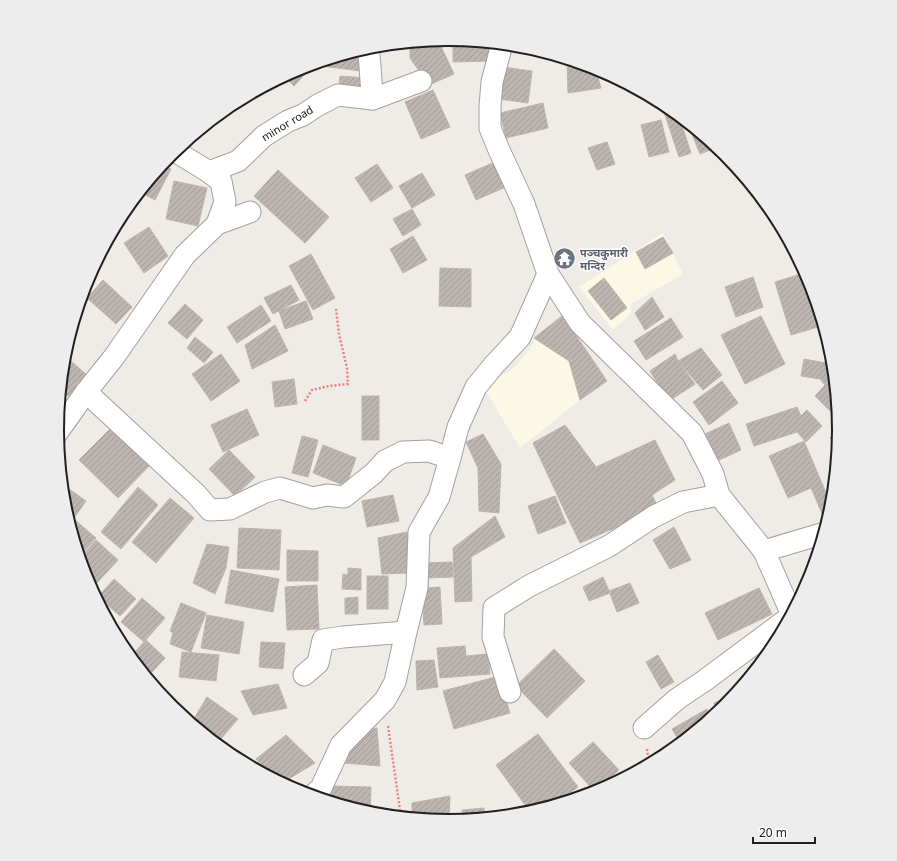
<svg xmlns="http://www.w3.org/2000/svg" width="897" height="861" font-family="'Noto Sans','Noto Sans Devanagari',sans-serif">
<defs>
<pattern id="building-hatch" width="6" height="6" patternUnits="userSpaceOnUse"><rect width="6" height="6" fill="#bcb5b1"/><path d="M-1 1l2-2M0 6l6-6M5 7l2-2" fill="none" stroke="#a19b98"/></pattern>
</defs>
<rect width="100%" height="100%" fill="#efece8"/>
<g fill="#fbf9e5">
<polygon points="663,233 683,274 631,304 631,314 613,330 579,287"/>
<polygon points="562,316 607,381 580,400 520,448 483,386 513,369 532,346 534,338"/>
</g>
<g fill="url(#building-hatch)" stroke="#bfb3ac">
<polygon points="453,39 490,43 491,61 453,62"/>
<polygon points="439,40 439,42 410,58 410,43"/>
<polygon points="439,42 454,74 429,85 410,58"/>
<polygon points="365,49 361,71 321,66 321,62"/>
<polygon points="567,59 595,68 601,88 568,93"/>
<polygon points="314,64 294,86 284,76 299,69"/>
<polygon points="502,67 532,71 528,103 498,99"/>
<polygon points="340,76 367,78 366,96 338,93"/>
<polygon points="433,90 450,127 421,139 405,102"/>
<polygon points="543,103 548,128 506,138 500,113"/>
<polygon points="669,108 679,116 691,153 679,157 663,109"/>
<polygon points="661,120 669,152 649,157 641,125"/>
<polygon points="687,122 718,147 700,154"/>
<polygon points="607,142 615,164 597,170 588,148"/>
<polygon points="497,161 508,186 476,200 465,175"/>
<polygon points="377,164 393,188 371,202 355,178"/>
<polygon points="162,165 171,169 155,200 140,192"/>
<polygon points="278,170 329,217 305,243 254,196"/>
<polygon points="422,173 435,195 412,208 399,186"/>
<polygon points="174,181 207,188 198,226 166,219"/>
<polygon points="412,209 421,225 403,236 393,219"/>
<polygon points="149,227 168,256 144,273 124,243"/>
<polygon points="413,236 427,260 403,273 390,249"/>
<polygon points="663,237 673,253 645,269 636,252"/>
<polygon points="311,254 335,298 313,310 289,266"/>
<polygon points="440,268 471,269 471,307 439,306"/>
<polygon points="804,273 821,326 791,335 775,282"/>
<polygon points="753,277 763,307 736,317 725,287"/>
<polygon points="604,278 627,308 611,320 588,291"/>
<polygon points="103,280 132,307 116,324 87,298"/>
<polygon points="291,285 299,300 273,314 264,298"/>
<polygon points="652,297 664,317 645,330 635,313"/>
<polygon points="306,301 313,319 285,329 279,311"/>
<polygon points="185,304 203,320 187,339 168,323"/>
<polygon points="261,305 271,321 237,343 227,327"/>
<polygon points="562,316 586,350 569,361 534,338"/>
<polygon points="761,316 785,364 745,384 721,335"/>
<polygon points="671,318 683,337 646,360 634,341"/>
<polygon points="275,325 288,351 252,369 245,345"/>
<polygon points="195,337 213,352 204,363 187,348"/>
<polygon points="701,348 722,375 703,390 678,361"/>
<polygon points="586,350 607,381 580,400 569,361"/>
<polygon points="221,354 240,381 211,401 192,374"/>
<polygon points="675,354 678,361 695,384 669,401 650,371"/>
<polygon points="64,355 87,375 68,396 61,390"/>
<polygon points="804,359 831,364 834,367 838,415 836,417 815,396 825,385 820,379 801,376"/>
<polygon points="294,379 297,404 275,407 272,382"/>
<polygon points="722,381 738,403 709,425 693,402"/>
<rect x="362" y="396" width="17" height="44"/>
<polygon points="797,407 801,416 807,410 822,426 806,442 797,432 754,446 746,424"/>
<polygon points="247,409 259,435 223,452 211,425"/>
<polygon points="729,423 741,450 717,461 705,434"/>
<polygon points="565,425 596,467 655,440 675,480 652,495 659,509 580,543 566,514 533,443"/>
<polygon points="110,429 149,466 118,498 79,460"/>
<polygon points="840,429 840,431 838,447 830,438"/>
<polygon points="483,434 501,464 499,513 479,511 478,468 466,442"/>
<polygon points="302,436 318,440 308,477 292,473"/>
<polygon points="804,441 832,507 827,525 811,488 788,498 769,456"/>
<polygon points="323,445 356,458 346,486 313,473"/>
<polygon points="229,450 255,477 235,496 209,469"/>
<polygon points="62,484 86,501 72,521 68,518 64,507"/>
<polygon points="138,487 158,505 121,549 101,532"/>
<polygon points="393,495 399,521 367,527 362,501"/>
<polygon points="555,496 566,523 538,534 528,506"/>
<polygon points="170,498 194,518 156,563 132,542"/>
<polygon points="495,516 505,537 471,557 472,601 455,602 453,548"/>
<polygon points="74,519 96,538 80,556 70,524"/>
<polygon points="674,527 691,560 670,569 653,540"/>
<polygon points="239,528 281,530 279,570 237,568"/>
<polygon points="407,532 409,573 382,574 378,538"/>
<polygon points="96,540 118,560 94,586 87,580 80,558"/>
<polygon points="207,544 229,547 226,568 215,594 193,583"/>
<polygon points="287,550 318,551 318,581 287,581"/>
<polygon points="452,562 453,577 428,578 428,588 440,587 442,624 424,625 420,563"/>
<polygon points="348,568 361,569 361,590 342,589 343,574 348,575"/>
<polygon points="231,570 279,579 273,612 225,603"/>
<rect x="367" y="576" width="21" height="33"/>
<polygon points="603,577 610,593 589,601 583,587"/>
<polygon points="114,579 136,599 120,616 98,597"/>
<polygon points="630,583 639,603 617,612 609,591"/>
<polygon points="317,585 319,629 287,630 285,587"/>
<polygon points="759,588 772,614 718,640 705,613"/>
<polygon points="358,597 358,614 345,614 345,598"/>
<polygon points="142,598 165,618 144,642 121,622"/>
<polygon points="181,603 206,613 191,652 170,644 173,633 170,631"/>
<polygon points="207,615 244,622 239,654 201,648"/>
<polygon points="146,640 165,658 152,672 133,654"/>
<polygon points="261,642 285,643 283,669 259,667"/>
<polygon points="465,646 466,656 488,654 490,674 440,678 437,648"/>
<polygon points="554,649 585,681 547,718 516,686"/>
<polygon points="182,652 219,655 216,681 179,677"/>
<polygon points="658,655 674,682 661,689 646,662"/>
<polygon points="434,660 438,687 417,690 416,661"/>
<polygon points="499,676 510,713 454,729 443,691"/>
<polygon points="278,684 287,708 253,715 241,691"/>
<polygon points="736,693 725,707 718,713 714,703"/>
<polygon points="207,697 238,719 219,741 192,722"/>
<polygon points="707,709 713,718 681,744 672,729"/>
<polygon points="377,728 380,766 344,763 345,745 360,729"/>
<polygon points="538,734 578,787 552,806 531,813 496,765"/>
<polygon points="286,735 315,763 282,783 276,780 256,759"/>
<polygon points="593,742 619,770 595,792 569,763"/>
<polygon points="332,786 371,787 370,814 331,802"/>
<polygon points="450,796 449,822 412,818 412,803"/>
<polygon points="484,808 485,818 462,821 462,810"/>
</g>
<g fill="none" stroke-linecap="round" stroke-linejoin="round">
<defs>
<g id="minor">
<polyline points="502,44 492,82 490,106 490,128 499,150 524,204 548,274 580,323 692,433 713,474 719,495 764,551 792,615"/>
<path d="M368,48C371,65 370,82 373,99"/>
<polyline points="175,151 209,172 221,181 225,202 217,224"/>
<polyline points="209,172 238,161 264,136 288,121 303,115 318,105 338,95 373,99 421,81 373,99"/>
<polyline points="86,392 196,494 210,510 230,509 265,492 280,488 313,498 327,495 344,497 374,473 385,461 403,452 429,451 450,458"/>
<polyline points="57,433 86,392 114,357 185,255 217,224 250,212"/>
<polyline points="764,551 821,534"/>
<polyline points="304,675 318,663 323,640 343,637 406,632"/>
<polyline points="510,692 493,637 494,608 529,586 609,546 653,517 683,502 719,495"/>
<polyline points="644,728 677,699 704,681 790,617"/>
<polyline points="312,796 321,788 341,745 385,700 395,682 406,632 417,588 419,532 439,497 450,458 458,427 476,387 494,365 520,337 548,274"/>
</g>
</defs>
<use href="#minor" stroke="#a1a1a1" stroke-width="23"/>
<g stroke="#e9817f" stroke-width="2.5" stroke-dasharray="2 2" stroke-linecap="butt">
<polyline points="305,401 312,390 329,386 348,384 347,368 339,334 336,309"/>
<polyline points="388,726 401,817"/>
<polyline points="647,749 649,765"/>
</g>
<use href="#minor" stroke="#fff" stroke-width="21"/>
</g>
<defs>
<symbol id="temple-disc" viewBox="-11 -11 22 22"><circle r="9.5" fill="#6b7280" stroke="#fff"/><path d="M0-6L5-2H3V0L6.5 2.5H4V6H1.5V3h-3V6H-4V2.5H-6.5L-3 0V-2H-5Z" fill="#fff"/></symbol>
</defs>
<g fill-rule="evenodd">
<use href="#temple-disc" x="552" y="246" width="25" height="25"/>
</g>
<g text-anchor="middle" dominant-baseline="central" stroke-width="3" stroke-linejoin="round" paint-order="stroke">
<g font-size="11" fill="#202020" stroke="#fff">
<text transform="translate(287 123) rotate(-31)">minor road</text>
</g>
<g font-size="11" font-weight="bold" fill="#5b616d" stroke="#fff" text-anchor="start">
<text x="580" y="252">पञ्चकुमारी<tspan x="580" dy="13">मन्दिर</tspan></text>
</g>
</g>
<path d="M0 0H897V861H0ZM64 430a384 384 0 1 1 768 0a384 384 0 1 1-768 0Z" fill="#ededed" fill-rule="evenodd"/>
<path fill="none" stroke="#202020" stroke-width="2" d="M64 430a384 384 0 1 1 768 0a384 384 0 1 1-768 0Z"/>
<path d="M753 837v6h62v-6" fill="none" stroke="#202020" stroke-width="2"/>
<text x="759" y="837" font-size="12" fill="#202020" stroke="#ffffff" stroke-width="3" paint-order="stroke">20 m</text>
</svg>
